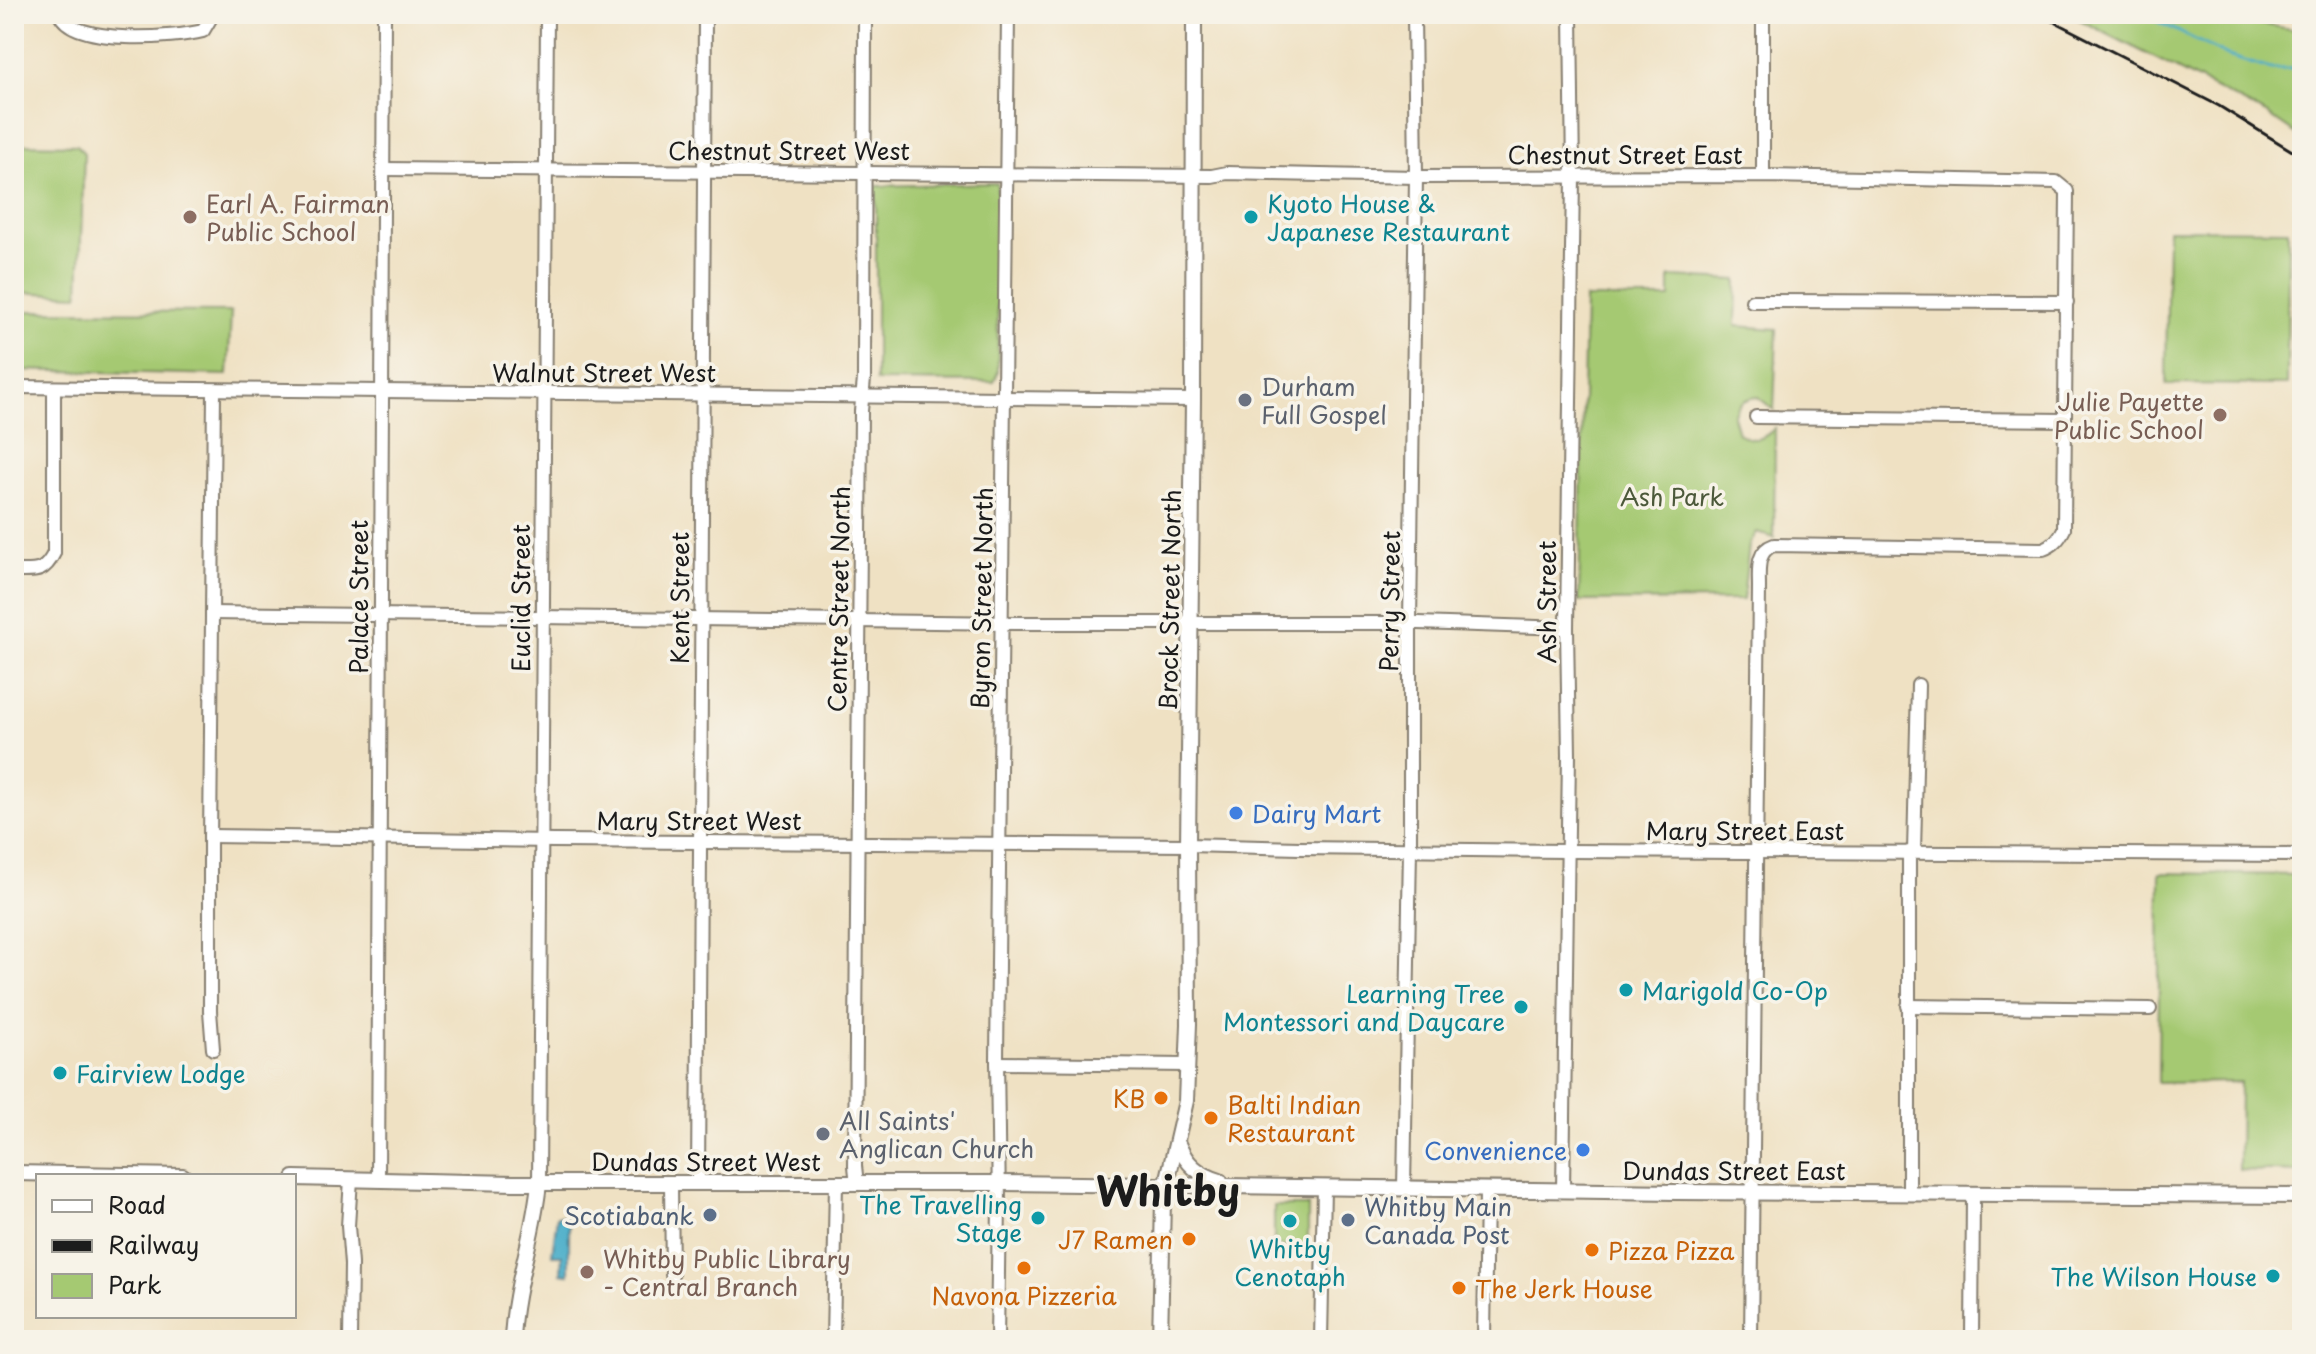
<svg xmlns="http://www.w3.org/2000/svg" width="2316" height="1354" font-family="'Playpen Sans',sans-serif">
<rect width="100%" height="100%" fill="#f7f3e8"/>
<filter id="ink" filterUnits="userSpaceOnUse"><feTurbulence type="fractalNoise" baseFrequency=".0125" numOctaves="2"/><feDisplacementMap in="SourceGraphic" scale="16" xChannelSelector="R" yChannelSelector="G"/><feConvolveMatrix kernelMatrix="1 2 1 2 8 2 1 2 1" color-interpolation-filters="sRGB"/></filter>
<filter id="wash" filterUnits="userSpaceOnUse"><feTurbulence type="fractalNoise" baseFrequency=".006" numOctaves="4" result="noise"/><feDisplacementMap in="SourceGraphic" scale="32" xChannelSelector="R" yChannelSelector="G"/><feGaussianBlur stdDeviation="1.8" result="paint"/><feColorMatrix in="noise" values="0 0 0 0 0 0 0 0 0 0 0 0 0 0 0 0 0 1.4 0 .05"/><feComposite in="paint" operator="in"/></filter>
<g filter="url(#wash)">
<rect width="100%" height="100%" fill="#efe1c3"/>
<g fill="#a5c972" stroke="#607247" stroke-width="2">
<polygon points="2068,14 2220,14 2237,20 2302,31 2302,138 2268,115"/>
<polygon points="14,144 77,145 84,153 79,295 14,292"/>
<polygon points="997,183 998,372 994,382 876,381 876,186"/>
<polygon points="2168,229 2288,230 2287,385 2166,384"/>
<path d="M1670,277L1737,280L1736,326L1777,329L1774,410L1758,397C1744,398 1738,403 1733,416L1738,433C1753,443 1763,440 1775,428L1774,538L1757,532L1749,545L1743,600L1579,601L1585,298H1670Z"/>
<polygon points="14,311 231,312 228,375 14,370"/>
<polygon points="2160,873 2302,875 2302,1172 2239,1170 2240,1082 2158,1083"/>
<rect x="1274" y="1206" width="34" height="40"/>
</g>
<polygon fill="#4aadc9" stroke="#336472" stroke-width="2" points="557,1216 569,1217 569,1274 561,1273 562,1255 552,1255"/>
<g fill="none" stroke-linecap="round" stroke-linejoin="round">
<polyline stroke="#4aadc9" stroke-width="3" points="2143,14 2228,56 2270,69 2302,69"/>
</g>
</g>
<g filter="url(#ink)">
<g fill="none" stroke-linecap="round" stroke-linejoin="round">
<defs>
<g id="minor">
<path d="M60,14C73,46 175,38 203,31L213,14"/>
<polyline points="1763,14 1763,176"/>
<path d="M384,169L1212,176L1227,173L1416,177L1763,176L2056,182L2067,191L2064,529C2059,539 2054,545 2043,549L1774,545C1756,551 1759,570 1759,587L1751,1340"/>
<polyline points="1752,301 2067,302"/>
<polyline points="14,387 1193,400"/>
<polyline points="1756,417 2063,420"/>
<path d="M14,571C35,571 44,574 54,553V388"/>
<polyline points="212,613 1015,623 1419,623 1567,628"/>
<polyline points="210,836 554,841 1188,845 1299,848 1566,851 2302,855"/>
<polyline points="1914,852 1918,685"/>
<polyline points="1908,1006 2150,1009"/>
<polyline points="213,1049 210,1011 210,844 214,390"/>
<polyline points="997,1063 1187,1065"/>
<polyline points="378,1180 384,14"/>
<polyline points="539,1183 547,14"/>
<polyline points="671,1183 672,1275"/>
<polyline points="698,1183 705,14"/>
<polyline points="857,1184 855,1166 861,411 864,379 865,14"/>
<polyline points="1404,1188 1410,849 1410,623 1416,177 1414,14"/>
<polyline points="1563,1190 1569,755 1567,628 1573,176 1571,14"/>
<polyline points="1909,1193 1909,852"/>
<polyline points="350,1340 351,1264 348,1226 351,1179"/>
<polyline points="833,1340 836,1183"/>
<polyline points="997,1340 999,1204 997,1059 1008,14"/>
<polyline points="1321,1340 1324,1187"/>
<polyline points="1484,1340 1486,1189"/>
<polyline points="1972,1340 1973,1194"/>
</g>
<g id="major">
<path d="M1178,1144C1187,1165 1198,1174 1220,1181"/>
<polyline points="14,1173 183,1176"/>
<polyline points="294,1178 514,1183 999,1183 1676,1192 2302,1196"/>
<path d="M512,1340C514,1286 534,1236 539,1183"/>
<polyline points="1160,1340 1163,1200 1186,1101 1189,1024 1188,845 1193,400 1194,14"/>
</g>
</defs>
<use href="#minor" stroke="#867e70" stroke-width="16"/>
<use href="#major" stroke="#867e70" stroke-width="18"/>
<use href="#minor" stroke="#fff" stroke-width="12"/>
<use href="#major" stroke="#fff" stroke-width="14"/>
<polyline stroke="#1c1c1c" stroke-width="3" points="2039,14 2219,106 2302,157"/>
</g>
</g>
<g fill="#8d6e63" stroke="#f7f3e8" stroke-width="3">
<circle cx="190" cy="217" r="8"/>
<circle cx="2220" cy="415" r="8"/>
<circle cx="587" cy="1272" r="8"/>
</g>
<g fill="#0f9aa8" stroke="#f7f3e8" stroke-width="3">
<circle cx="1251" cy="217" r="8"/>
<circle cx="1626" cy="990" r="8"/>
<circle cx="1521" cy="1007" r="8"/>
<circle cx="60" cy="1073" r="8"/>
<circle cx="1038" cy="1218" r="8"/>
<circle cx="1290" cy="1221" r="8"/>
<circle cx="2273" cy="1276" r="8"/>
</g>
<g fill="#6b7280" stroke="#f7f3e8" stroke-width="3">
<circle cx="1245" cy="400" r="8"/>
<circle cx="823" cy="1134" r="8"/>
</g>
<g fill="#3f7fe0" stroke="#f7f3e8" stroke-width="3">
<circle cx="1236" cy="813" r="8"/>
<circle cx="1583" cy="1150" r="8"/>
</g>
<g fill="#e8710a" stroke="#f7f3e8" stroke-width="3">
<circle cx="1161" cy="1098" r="8"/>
<circle cx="1211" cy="1118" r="8"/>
<circle cx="1189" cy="1239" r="8"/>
<circle cx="1592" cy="1250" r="8"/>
<circle cx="1024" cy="1268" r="8"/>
<circle cx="1459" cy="1288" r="8"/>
</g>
<g fill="#5c6f8a" stroke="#f7f3e8" stroke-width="3">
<circle cx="710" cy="1215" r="8"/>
<circle cx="1348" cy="1220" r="8"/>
</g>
<g text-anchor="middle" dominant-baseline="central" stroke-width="7" stroke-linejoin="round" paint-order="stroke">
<g font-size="24" fill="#1c1c1c" stroke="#f7f3e8">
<text x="789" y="150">Chestnut Street West</text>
<text x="1625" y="154">Chestnut Street East</text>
<text x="604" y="372">Walnut Street West</text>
<text transform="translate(358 597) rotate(-90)">Palace Street</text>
<text transform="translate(520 598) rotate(-90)">Euclid Street</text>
<text transform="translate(679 598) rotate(-90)">Kent Street</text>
<text transform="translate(981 598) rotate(-89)">Byron Street North</text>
<text transform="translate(838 599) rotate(-89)">Centre Street North</text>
<text transform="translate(1169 600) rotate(-89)">Brock Street North</text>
<text transform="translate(1389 601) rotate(-89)">Perry Street</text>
<text transform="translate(1546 602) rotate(-90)">Ash Street</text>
<text x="699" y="820">Mary Street West</text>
<text x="1745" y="830">Mary Street East</text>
<text x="706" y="1161">Dundas Street West</text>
<text x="1734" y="1170">Dundas Street East</text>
</g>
<g font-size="24" fill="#785e54" stroke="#f7f3e8" text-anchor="start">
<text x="206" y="203">Earl A. Fairman<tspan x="206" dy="28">Public School</tspan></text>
<text x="2204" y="401" text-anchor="end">Julie Payette<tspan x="2204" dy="28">Public School</tspan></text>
<text x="603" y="1258">Whitby Public Library<tspan x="603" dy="28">- Central Branch</tspan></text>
</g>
<g font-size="24" fill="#0d838f" stroke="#f7f3e8" text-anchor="start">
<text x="1267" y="203">Kyoto House &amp;<tspan x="1267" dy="28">Japanese Restaurant</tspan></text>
<text x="1642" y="990">Marigold Co-Op</text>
<text x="1505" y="993" text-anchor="end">Learning Tree<tspan x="1505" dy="28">Montessori and Daycare</tspan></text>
<text x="76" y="1073">Fairview Lodge</text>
<text x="1022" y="1204" text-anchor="end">The Travelling<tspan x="1022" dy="28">Stage</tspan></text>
<text x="1290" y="1248" text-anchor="middle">Whitby<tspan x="1290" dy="28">Cenotaph</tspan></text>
<text x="2257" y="1276" text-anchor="end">The Wilson House</text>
</g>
<g font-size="24" fill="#5b616d" stroke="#f7f3e8" text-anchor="start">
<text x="1261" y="386">Durham<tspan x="1261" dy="28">Full Gospel</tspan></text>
<text x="839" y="1120">All Saints'<tspan x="839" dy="28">Anglican Church</tspan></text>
</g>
<g font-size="24" fill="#4c593a" stroke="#f7f3e8">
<text x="1672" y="496">Ash Park</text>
</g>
<g font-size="24" fill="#366cbe" stroke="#f7f3e8" text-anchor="start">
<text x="1252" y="813">Dairy Mart</text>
<text x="1567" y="1150" text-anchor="end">Convenience</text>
</g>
<g font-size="24" fill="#c56008" stroke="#f7f3e8" text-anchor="start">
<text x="1145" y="1098" text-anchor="end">KB</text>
<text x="1227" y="1104">Balti Indian<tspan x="1227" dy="28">Restaurant</tspan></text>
<text x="1173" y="1239" text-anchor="end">J7 Ramen</text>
<text x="1608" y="1250">Pizza Pizza</text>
<text x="1475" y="1288">The Jerk House</text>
<text x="1024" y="1295" text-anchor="middle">Navona Pizzeria</text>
</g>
<g font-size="24" fill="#4e5e75" stroke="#f7f3e8" text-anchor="start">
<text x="1364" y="1206">Whitby Main<tspan x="1364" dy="28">Canada Post</tspan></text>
<text x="694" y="1215" text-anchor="end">Scotiabank</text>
</g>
<g font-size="40" font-weight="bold" fill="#1c1c1c" stroke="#f7f3e8">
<text x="1168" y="1189">Whitby</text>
</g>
</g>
<rect width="2316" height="1354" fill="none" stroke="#f7f3e8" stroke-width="48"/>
<rect x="36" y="1174" width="260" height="144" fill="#f7f3e8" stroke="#9f9d96" stroke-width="2"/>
<rect x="52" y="1200" width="40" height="12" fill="#ffffff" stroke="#9f9d96" stroke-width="2"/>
<text x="108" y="1214" font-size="24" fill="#1c1c1c">Road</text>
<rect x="52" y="1240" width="40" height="12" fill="#1c1c1c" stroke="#9f9d96" stroke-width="2"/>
<text x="108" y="1254" font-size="24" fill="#1c1c1c">Railway</text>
<rect x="52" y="1274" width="40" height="24" fill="#a5c972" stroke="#9f9d96" stroke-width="2"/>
<text x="108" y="1294" font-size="24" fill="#1c1c1c">Park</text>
</svg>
